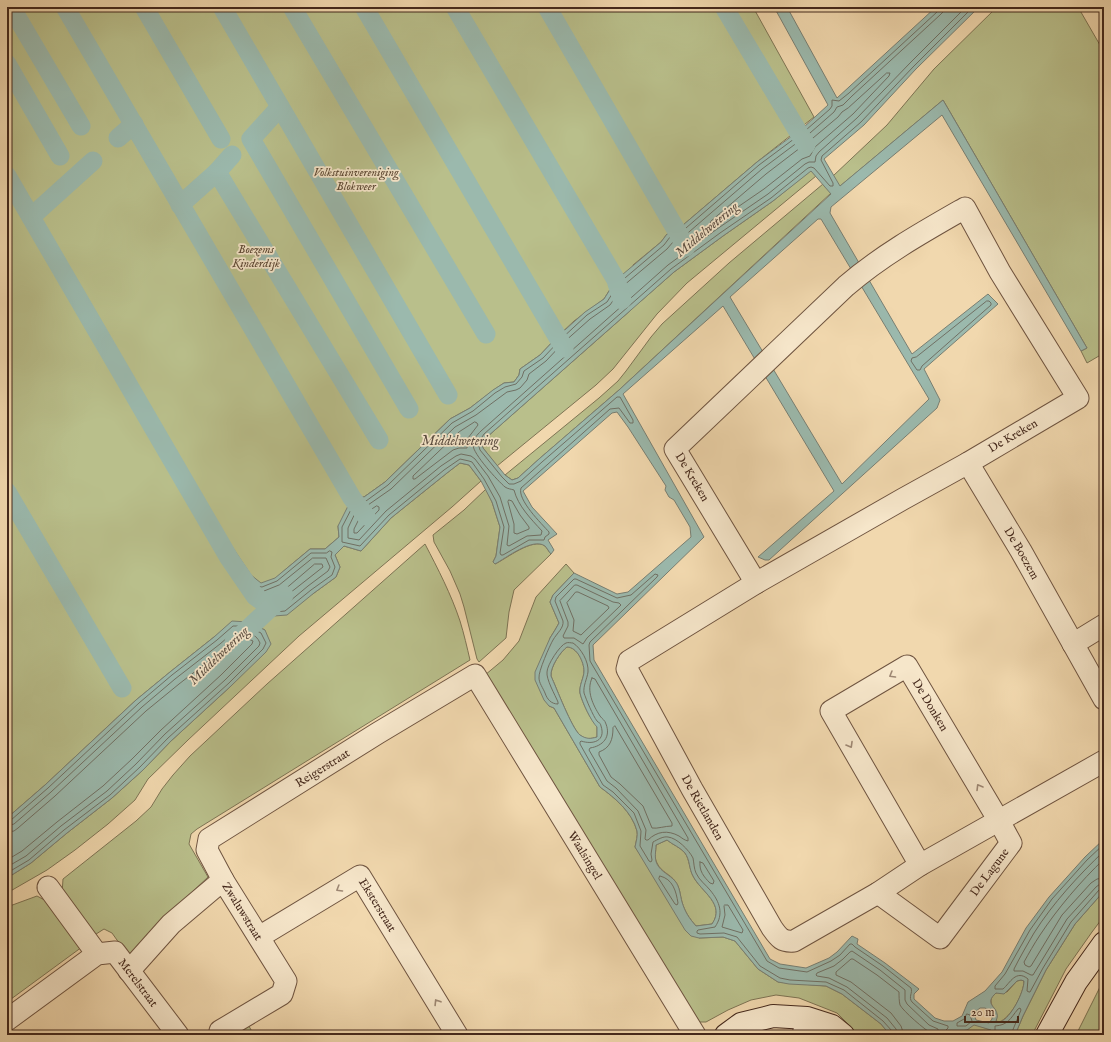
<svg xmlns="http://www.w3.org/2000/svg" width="1111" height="1042" font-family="'IM FELL English',serif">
<rect width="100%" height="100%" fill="#f1d8ae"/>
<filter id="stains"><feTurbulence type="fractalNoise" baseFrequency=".005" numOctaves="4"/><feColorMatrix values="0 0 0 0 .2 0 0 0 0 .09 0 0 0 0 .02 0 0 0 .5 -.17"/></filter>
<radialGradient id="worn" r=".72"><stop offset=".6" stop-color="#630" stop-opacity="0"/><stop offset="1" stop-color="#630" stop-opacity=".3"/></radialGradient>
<g fill="#b9bf8b" stroke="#7e7454">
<polygon points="7,7 753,7 814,117 757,162 676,231 667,234 661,242 633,265 641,301 674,272 723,236 773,201 811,170 816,176 687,283 657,314 613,369 596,385 497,466 483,448 482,444 487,437 631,310 614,283 604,299 574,321 557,337 540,355 520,369 519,375 514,382 504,383 495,389 470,408 450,419 385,482 364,497 361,497 338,526 339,537 325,549 310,549 286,569 250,602 267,614 274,616 314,593 336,577 340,567 335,555 344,546 361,551 391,518 447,473 460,463 469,465 481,481 452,507 299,636 188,740 148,779 135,800 108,824 75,850 47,870 7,893 7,878 31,863 67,833 112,798 143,770 171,741 231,686 265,630 248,622 214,637 170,672 136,700 45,785 7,818"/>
<polygon points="997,7 1078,7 1104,52 1104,353 1087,363 1081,351 1087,348 943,100 839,187 833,176 887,125 934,69"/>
<polygon points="823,184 831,193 619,390 539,459 518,478 512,480 505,475 599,398 618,381 626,371 651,337 662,324 729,263"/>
<path d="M486,489L492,502L500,527L496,556L493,562L495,564C506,559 533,537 545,546C547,548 549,552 551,554L514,590L509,612L506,638L479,662L477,659L464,607L460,594L450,571L434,542L433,535L464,510Z"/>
<path d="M425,544C438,569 451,594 460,621C464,634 467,647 470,660L197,829L191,834L189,844L208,877L171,912L134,964L112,933L104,929L93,936L62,894L63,879L136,821L151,807L162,789L173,775L190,756L267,684Z"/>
<path d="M566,564L574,573L553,595L550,602L559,623L555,630L550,638L549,706L554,708L600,787C615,798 632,812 637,831C638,835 636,842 635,847L699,938L723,937L735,941L758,969L778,982L826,986L842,994L881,1024L890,1035H859L837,1013L799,998L776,995L751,1000L728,1010L706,1022H697L485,675L503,660L519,641L536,597Z"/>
<path d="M567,647C577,647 584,662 584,671C584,678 579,685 580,693C582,702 591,721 597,726V737C590,739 586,740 580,735C572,729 556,687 551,676C550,667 561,651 567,647Z"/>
<path d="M667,840C673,845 680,847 685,853C690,860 689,869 693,876C701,892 726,904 712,924L696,926C689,918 685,912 682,902C680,895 680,887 675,881C670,874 661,872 657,863C654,858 656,851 656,845Z"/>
<polygon points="1104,891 1104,916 1092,932 1066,969 1032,1035 1015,1035 1023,1016 1046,970 1075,924"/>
<polygon points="37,896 50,903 82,947 7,1002 7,907"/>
<polygon points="1104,979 1104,1035 1076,1035"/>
<path d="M1021,980L1024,981C1024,993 1011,1018 999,1022L996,1021L995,1010C990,1005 989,996 996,993C999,992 1004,992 1007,992L1017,981Z"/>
<polygon points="246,1021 254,1035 225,1035"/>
<polygon points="974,1024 991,1030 991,1035 946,1035 948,1033 967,1030"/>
</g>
<g fill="#9bb9ad" stroke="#787f73" fill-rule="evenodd">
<path d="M774,7H787L837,98L936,7H979L916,69L864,125L824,159L840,186L943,100L1087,348L1081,351L942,115L831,207L830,213L912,354L988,294L998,304L924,369L940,400L937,408L769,560H765L758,557L834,491L723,306L623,394L704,537L593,645L594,660L770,959L780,964L806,968L829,958L837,952L852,936L858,939L857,944L885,963L919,989L914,994V999L935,1018L944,1021H953L962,1016L968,1002L985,991L1002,972L1026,928L1049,897L1085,857L1104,839V891L1075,924L1046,970L1023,1016L1015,1035H991V1030L974,1025L967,1030L948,1033L946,1035H890L881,1024L842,994L826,986L789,984L778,982L758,969L735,941L723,937L699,938L691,936L685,930L635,847C636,842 638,835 637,831C632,812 615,798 600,787L554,708L549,706L544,700L535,680V672L550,638L555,630L559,623L550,602L553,595L574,573L617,594L628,592L691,537L690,527L674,500L669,497L665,490L666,486L628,427L617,412L612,413L523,491L532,507L557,534L548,540L554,550L551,554C549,552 547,548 545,546C533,537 506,558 495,564L493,562L496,556L500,527L492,502L481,481L469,465L460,463L447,473L391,518L361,551L344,546L335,555L340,567L336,577L314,593L287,615L274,616L267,614L250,602L255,595L152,427L251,575L261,583L275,578L310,549H325L339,537L338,526L352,498L364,497L385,482L450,419L470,408L493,390L504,383L514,382L519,375L520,369L540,355L557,337L585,312L604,299L616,280L661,242L667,234L676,231L757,162L804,127L828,105ZM811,171L831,194L619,390L539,459L518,478L512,480L505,475L483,448L482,444L487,437L674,272L723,236L773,201ZM818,219H821L929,399L842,484L730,297ZM567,647C577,647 584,662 584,671C584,678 579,685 580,693C582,702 591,721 597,727V737C590,739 586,739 580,735C572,729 556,687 551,676C550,667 561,651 567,647ZM667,840C673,845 680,847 685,853C690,860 689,869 693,876C701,892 726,904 712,924L696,926C689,918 685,912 682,902C680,895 680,887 675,881C670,875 661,872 657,864C654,858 656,851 656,845ZM1021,980L1024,981C1024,992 1011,1018 1000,1022L996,1021C997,1018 998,1016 997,1014C996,1006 984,1004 996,993L1004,994L1017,981ZM980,1008H985L992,1012V1019L989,1023L976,1020L974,1013Z"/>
<polygon points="232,621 248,622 265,630 271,644 266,652 231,686 171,741 143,770 112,798 67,833 31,863 7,878 7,818 45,785 136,700 170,672 214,637"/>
</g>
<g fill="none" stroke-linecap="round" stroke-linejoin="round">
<g stroke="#707064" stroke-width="1">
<path d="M938,7L937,12L849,93L839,101L832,100V106L830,109L806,130L759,165L679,234L670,237L664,245L619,283L607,302L587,315L560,340L543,358L524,371L522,377L516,384L505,387L495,393L473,411L452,423L388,485L366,501L355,502L342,527V542L360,546L389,515L444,470L460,459L469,461L472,462L484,479L496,501L504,527L500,553L501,555H503L529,540H544L545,537L549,534V532C542,524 517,500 521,488L610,409L619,408L630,423H633V420L620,397H617L542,462L521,481L514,484H509L502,477L480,450L478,443L484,434L671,269L720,233L771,198L808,168L811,167L814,168L830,186H833V183L821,160L822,156L861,122L913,67L973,7"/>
<path d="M943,7V12L940,15L852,96L843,105L837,107L834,112L810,133L762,169L682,238L673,242L667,249L623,286L610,305L590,319L563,343L546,361L529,374L527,380L520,388L516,390L507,392L476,415L455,427L391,489L368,505L358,507L348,528V538L359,540L386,511L441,466L456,456L461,454L471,456L475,459L488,476L500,497L509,526L507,545L509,546L527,536L541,535L542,531C531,519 518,506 514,490C511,489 508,489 505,487C498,481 473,454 473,445C473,439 477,435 481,431L668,265L717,229L768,194L805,164L809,162H815L816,156L819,152L857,118L910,63L966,7"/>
<polygon points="887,73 890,73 889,76 853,114 815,147 810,156 802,159 764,189 713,224 710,224 711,221 766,174 813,138 838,117 842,112 848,108"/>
<polygon points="987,301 989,301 991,303 991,305 922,366 920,370 917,370 911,361 912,358 916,357"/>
<polygon points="475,422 477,423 478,425 468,438 467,448 459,448 453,450 415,479 413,479 413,476 459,432"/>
<polygon points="509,500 512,501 520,515 529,527 529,529 517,534 514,533 514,524 508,502"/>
<polygon points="377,506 379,507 379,510 357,533 354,533 354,529 362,513 370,510"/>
<polygon points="330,551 332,552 331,557 335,567 332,575 311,590 285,611 275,612 269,610 257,602 259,595 255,588 256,586 262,587 277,581 311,553 326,553"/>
<polygon points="313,558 326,558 330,567 328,571 308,586 284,606 275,607 271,606 264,601 264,591 279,585"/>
<polygon points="315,564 322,564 323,567 281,600 276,601 270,598 271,595 284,590"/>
<polygon points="575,585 577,585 613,602 619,603 621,605 587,638 583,644 574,638 564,638 563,636 568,626 568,622 560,601"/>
<polygon points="576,592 578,592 608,606 609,608 608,609 581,635 573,631 574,620 567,603"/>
<path d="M592,678L595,679L688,838V841C684,840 682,838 679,836C668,830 657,831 648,840H646L645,839L646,830L638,811L616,788L607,781L589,750L590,748C603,746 611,737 606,724C605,720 602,719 600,716C593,705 586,691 592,678Z"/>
<path d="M615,726L672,823V826C665,826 657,829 652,828L643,806L620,784L611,777L599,755V752C610,748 613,740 613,728Z"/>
<polyline points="7,821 11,820 48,788 139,703 172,675 217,640 233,626 247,626 261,633 266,643 263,649 229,683 168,738 140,767 110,795 64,830 29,860 7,873"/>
<path d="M7,826L14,824L51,792L142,707L175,679L220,644L235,631C245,630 256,633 260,643L259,646L225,680L165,734L136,764L107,791L61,826L26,856L7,867"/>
<polyline points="7,832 14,831 18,828 55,796 146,711 179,684 224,649 237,637 244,637 253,641 252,644 221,675 161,730 132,759 103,786 57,822 22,851 7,860"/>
<path d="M1104,844L1087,860L1052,899L1030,930L1005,974L995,986V989H1003C1010,983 1016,969 1028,979L1027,991L1029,992H1030L1043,968L1071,922L1099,890L1104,889"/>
<path d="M1104,851C1078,876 1053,903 1034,933C1027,945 1020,957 1014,969V971H1023L1031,975H1033L1067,919L1096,887L1100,884H1104"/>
<path d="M1104,859C1080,882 1058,908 1040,935C1034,944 1029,953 1024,962L1025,965L1029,967L1031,966L1062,915L1091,883L1097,879L1104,878"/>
<path d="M700,862L703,863L714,881L713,884L710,883C704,877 699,871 700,862Z"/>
<path d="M660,876C673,879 676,891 678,903L677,905L675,904L659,879Z"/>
<polygon points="725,905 728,905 743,930 742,933 722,927 725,915 724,906"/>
<polygon points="967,1014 970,1015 972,1021 966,1026 957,1026 957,1023 964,1019"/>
<path d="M893,1035L892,1031L883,1021L844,990L826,982L790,980L780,978L760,966L737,937L724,933L700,934L697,933V931L698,930L715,927C724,914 720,902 710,890C706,885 699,880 696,873C694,869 694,863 693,858C689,850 677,838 668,837C663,836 657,840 653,842L651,854L652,860L651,862L649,861L640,846L641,831L634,813L613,792L603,785L580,744V742L581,741C593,745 606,741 601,726C600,722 600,724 597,721C593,716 586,699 584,693C583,686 587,679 588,672C589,662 581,648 573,643C571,643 568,642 566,643C560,645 547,665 547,672C546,679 555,695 558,702V704C551,704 547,699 545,693C543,688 539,683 539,678C538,672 550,645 553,640C557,633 564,628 563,621L555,601L556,597L574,579H576L617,598L631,595L655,574L658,575L657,577L590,642L589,645L590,661L767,961L779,968L807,972L831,961L840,955L850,944H852L855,947L883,966L911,988C913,993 908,997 912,1002L933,1021L948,1026V1028L944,1032L943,1035"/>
<polyline points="898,1035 896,1029 887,1018 847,987 829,978 817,976 816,975 817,973 834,966 843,959 850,952 852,951 880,970 905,990 905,1000 907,1004 929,1025 938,1029 938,1035"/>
<path d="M904,1035L901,1026L891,1013L851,982L836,975V972L851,959H853L877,975L899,992C899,996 899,1001 900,1005C903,1011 925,1030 931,1033L932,1035"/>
<path d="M995,1035V1026C1008,1025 1010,1019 1018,1009L1020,1008L1021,1010L1012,1032V1035"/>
</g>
<g stroke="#9bb9ad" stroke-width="19">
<polyline points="11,7 81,126"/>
<polyline points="65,7 352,498 366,516"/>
<polyline points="144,7 221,139"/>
<polyline points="222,7 448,395"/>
<polyline points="292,7 486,334"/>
<polyline points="364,7 564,348"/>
<polyline points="455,7 616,280 622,300"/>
<polyline points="547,7 686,247"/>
<polyline points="724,7 806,145"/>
<polyline points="7,64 60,156"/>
<polyline points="280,107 251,139 409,409"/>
<polyline points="118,138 134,124"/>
<polyline points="217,172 379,440"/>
<polyline points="7,176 229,558 255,596 270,607"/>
<polyline points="180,205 217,172 232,155"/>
<polyline points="31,217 93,161"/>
<polyline points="7,492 122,688"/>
<polyline points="234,642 284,595"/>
</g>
<defs>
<g id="street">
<path d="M965,208L1000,272L1078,398L968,463L903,499L756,583L675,449L846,286C882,255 923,232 965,208Z"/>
<path id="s1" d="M968,463L1021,551L1104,699"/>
<path id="s2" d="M756,583L629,661L627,669L692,789L772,928C779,938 782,942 794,941L878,893L920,865L1104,761"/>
<polyline points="1073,644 1104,625"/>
<path id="s3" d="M223,880L207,850L209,839L378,733L475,675L695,1035"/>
<polyline points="48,887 97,954"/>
<path id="s4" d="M878,893L940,938L1011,843L999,821L907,666L831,711L920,865"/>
<path id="s5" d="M259,937L360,876L457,1035"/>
<path id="s6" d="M129,971L171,924L223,880L286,981L282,994L220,1031"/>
<path id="s7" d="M7,1020L97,954L115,952L178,1035"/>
<polyline points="803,1035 807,1018"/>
</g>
<g id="secondary">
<polyline points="726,1035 741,1024 773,1016 807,1018 832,1026 843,1035"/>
<polyline points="1047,1035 1076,982 1104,943"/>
</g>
</defs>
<use href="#street" stroke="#6f5440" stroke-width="23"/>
<use href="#secondary" stroke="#44281c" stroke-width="24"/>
<use href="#street" stroke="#f6e6ca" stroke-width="21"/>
<use href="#secondary" stroke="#f6e6ca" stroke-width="22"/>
</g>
<defs><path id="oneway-chevron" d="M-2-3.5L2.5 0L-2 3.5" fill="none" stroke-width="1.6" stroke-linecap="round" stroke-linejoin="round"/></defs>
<g stroke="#9d8773">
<use href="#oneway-chevron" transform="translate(892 675) rotate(150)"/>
<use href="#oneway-chevron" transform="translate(850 745) rotate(60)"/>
<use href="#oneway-chevron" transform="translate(979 787) rotate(-121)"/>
<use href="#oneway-chevron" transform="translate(339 889) rotate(149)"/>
<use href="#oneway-chevron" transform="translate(437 1002) rotate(-122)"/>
</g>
<g text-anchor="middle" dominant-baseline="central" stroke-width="3.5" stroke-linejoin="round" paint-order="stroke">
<g font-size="12" font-style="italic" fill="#5b4632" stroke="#f6e6ca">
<text x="356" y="172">Volkstuinvereniging<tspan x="356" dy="14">Blokweer</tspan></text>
<text x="256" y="249">Boezems<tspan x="256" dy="14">Kinderdijk</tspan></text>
</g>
<g font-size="12" fill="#44281c" stroke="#f6e6ca">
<text transform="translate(1013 436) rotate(-30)">De Kreken</text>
<text transform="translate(692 477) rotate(59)">De Kreken</text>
<text stroke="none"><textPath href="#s1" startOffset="105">De Boezem</textPath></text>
<text transform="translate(930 705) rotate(59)">De Donken</text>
<text stroke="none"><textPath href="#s3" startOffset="179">Reigerstraat</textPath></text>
<text stroke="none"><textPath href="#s2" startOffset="315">De Rietlanden</textPath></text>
<text stroke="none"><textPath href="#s3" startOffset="569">Waalsingel</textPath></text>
<text stroke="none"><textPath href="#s4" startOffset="159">De Lagune</textPath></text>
<text stroke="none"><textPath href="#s5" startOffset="152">Eksterstraat</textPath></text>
<text stroke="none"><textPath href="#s6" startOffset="168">Zwaluwstraat</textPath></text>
<text stroke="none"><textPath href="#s7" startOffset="168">Merelstraat</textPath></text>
</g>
<g font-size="13" font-style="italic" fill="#5a4c40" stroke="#f6e6ca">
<text transform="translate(707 230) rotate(-40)">Middelwetering</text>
<text x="460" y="441">Middelwetering</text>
<text transform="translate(219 656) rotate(-44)">Middelwetering</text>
</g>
</g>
<rect width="1111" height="1042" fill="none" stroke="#f1d8ae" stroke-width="24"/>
<rect x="8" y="8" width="1095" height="1026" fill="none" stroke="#44281c" stroke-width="2"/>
<rect x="12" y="12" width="1087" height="1018" fill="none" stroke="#44281c"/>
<path d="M965 1016v6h53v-6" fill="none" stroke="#44281c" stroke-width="2"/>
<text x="971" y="1016" font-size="12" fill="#44281c" stroke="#f6e6ca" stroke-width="3" paint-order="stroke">20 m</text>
<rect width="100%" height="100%" filter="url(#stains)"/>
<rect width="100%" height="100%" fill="url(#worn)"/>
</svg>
